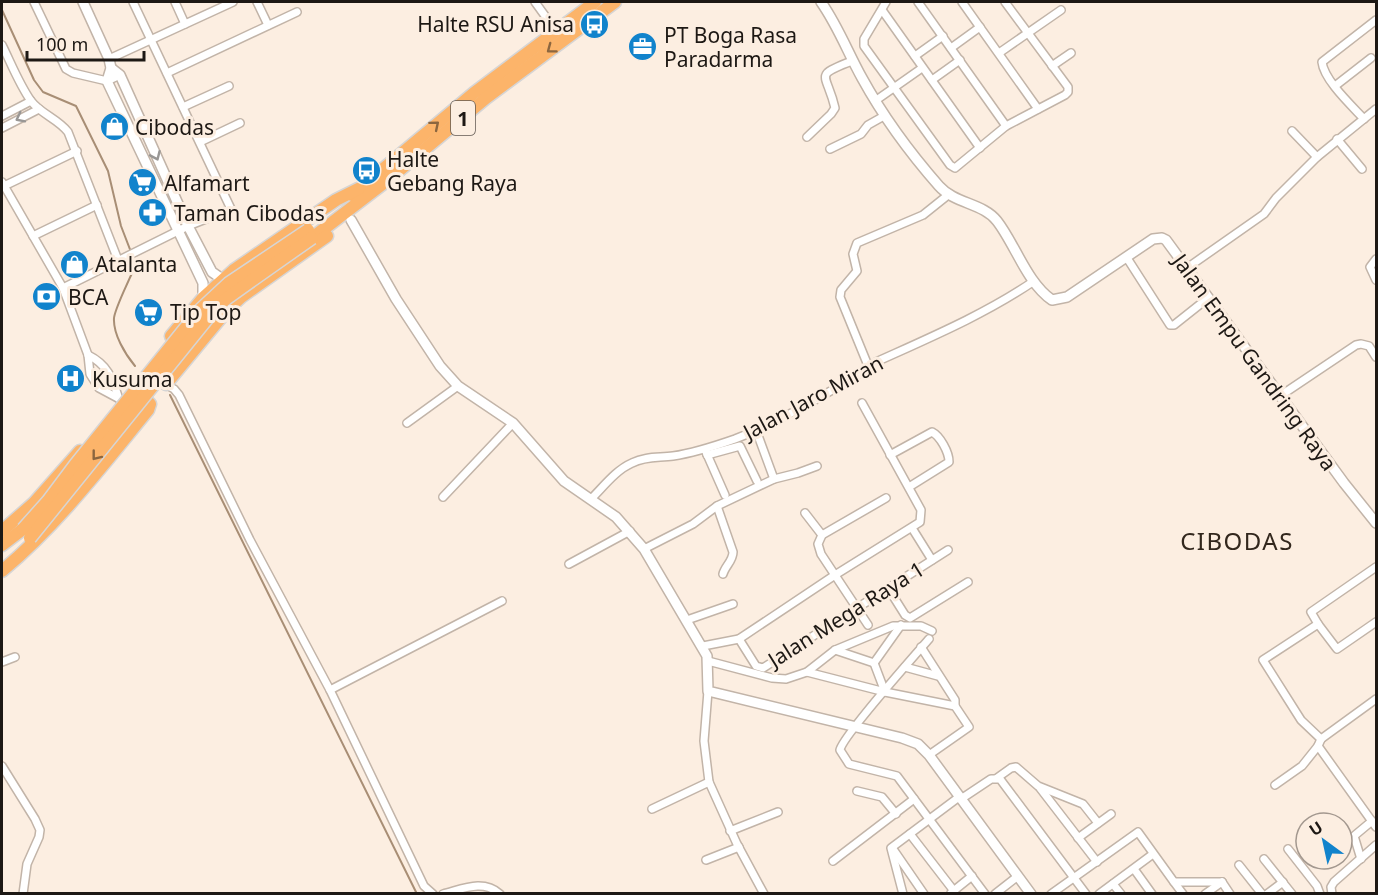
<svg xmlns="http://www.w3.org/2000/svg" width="1378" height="895" font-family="'Noto Sans',sans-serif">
<rect width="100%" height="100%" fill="#fceee1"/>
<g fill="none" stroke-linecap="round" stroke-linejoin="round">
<g stroke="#a88e75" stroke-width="2">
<path d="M2,10L34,80L43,92L76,106L108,171L121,226L136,265C131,275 115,309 114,318C113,334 125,354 135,366"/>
<polyline points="170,395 417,894"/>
</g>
<defs>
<g id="street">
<polyline points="34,2 66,69 73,73 107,81 120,75"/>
<polyline points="175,2 185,24"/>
<polyline points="257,2 268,25"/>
<polyline points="535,2 556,31"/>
<polyline points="886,2 864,39 864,46 950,165 955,168 1006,126 1065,95 1068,92 1068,87 1005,2"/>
<polyline points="918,2 1006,126"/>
<polyline points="962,2 1038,109"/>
<polyline points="882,10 980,148"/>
<path d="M2,45C11,63 19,84 31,101C41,114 58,119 68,132L118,260"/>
<polyline points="951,48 980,27"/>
<polyline points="999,53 1061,10"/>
<polyline points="915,56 943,36"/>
<polyline points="109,59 233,2"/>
<polyline points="1052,66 1071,53"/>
<polyline points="167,73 297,12"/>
<polyline points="932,80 960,60"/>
<polyline points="1335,86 1371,58"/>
<polyline points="875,101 922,68"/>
<polyline points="183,107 229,86"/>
<polyline points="2,116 31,101"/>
<path d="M1364,119C1351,105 1324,80 1322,62L1376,20"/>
<polyline points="2,128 39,109"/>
<polyline points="1292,131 1317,157"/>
<path d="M807,137L831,114L835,108C827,73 812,76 852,61"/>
<polyline points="1337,139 1362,169"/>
<polyline points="200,142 240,123"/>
<polyline points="830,149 861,134 868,125 884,116"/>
<polyline points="2,182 63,288 88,355 90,374 99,388 127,403"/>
<polyline points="4,186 77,151"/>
<polyline points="33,236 97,205"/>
<polyline points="1127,258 1170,325 1174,325 1208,298"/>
<polyline points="1376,259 1370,267 1376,280"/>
<polyline points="1187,268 1264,214 1276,198 1317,157 1376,109"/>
<polyline points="63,288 188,226 231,209 133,2"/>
<path d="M88,355C108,365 112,378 119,399"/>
<polyline points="869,368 840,297 841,290 857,271 853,254 857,243 923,215 948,195"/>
<polyline points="165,384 174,389 179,395 250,540 330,690 424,886 433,894"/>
<polyline points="1280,396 1356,345 1361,344 1369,346 1376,357"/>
<polyline points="407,423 458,386"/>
<polyline points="756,430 774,479"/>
<polyline points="706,452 725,495"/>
<polyline points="707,455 740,446 757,481"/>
<path d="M890,455L932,432C940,436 949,452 949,462L909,487"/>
<polyline points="443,497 513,423"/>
<path d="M591,499C604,486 616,470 632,463C646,456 659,458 673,456C694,453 715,446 735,439C782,421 826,394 869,368L876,362C929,338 986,314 1034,281"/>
<path d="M717,506L733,552C733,561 725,566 723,574"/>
<polyline points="805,513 822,535"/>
<polyline points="912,528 932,560"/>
<polyline points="644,549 693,524 717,506 774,479 798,473 817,466"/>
<polyline points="569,564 630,531"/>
<polyline points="1376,567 1311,612 1318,624 1337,649 1376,622"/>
<polyline points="888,588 905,615 910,618 968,582"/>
<polyline points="687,620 733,604"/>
<polyline points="1318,624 1263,660 1301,720 1321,739"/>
<polyline points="868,625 821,554 818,544 822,535 886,498"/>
<polyline points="739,639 756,666 763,668 948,550"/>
<path d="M929,639C915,655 842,737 840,750L849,764L897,776L985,894"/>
<polyline points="703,646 739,639 835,575 920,522 921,510 862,403"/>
<polyline points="921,647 955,700 955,706"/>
<polyline points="835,650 874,663 901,625"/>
<polyline points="708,661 772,678 786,679 807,672 835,650 893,626 921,626 932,631"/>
<polyline points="2,662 15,657"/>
<polyline points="874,663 885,692"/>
<polyline points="905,667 938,676"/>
<polyline points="807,672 885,692 955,706 969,727 929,755"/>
<polyline points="330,690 502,601"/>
<polyline points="708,691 704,741 709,782 737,844 764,894"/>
<polyline points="1321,739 1318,746 1376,827"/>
<polyline points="1321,739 1376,699"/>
<polyline points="2,766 35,819 40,830 39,837 27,864 23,894"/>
<polyline points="997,778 1011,768 1016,767 1038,786 1083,804 1098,823"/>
<polyline points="1275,785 1302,766 1318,746"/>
<polyline points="1040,788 1097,862"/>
<polyline points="857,791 882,797 896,814"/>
<polyline points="961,799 991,779 1000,779 1086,894"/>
<polyline points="652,809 709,782"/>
<polyline points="730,831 778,812"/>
<polyline points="910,834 954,891"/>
<polyline points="1078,838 1111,814"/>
<polyline points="893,849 924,894"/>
<polyline points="1288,849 1317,886 1320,894"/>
<polyline points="1264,859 1292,894"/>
<polyline points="1361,859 1354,836 1372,821"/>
<polyline points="706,860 739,847"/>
<polyline points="833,861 914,799"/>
<polyline points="1239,865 1262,894"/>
<polyline points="1134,869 1152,894"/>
<polyline points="1174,882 1183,894"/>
<polyline points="1222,882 1230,894"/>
<polyline points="1113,884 1121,894"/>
<polyline points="951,893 972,876"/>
<path d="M443,894C463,889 483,879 500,894"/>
<polyline points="903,894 891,848 959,797"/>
<polyline points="995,894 1018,876"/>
<polyline points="1051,894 1138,832 1174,882 1222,882"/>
<polyline points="1099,894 1153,854"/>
<polyline points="1205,894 1222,882"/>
<polyline points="1267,894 1283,882"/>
<polyline points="1332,894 1331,887 1334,882 1376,845"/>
</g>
<g id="secondary">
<polyline points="83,2 109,59 111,68 107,81 203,283 203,298"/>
<path d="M821,2C838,26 848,53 862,78C884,118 910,153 939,186C955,204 983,203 997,221C1015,244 1027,283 1052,300L1067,297L1153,239L1162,238L1166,240L1344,483L1376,523"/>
<polyline points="111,68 120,75 188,226 212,272 222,279"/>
<polyline points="351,220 396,299 440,366 458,386 513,423 564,481 616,517 644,549 707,656 708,691 902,738 918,744 929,755 1031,894"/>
</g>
<g id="highway">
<polyline points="352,195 474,93 595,2"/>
<polyline points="312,238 389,179 486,98 615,2"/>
<polyline points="171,336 203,298 234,270 336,200 358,189"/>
<polyline points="166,384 228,309 241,297 327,236"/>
<polyline points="2,531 34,503 80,451"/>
<polyline points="2,545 23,529"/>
<path d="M2,571C58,524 102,466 148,410L150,404L142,396"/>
</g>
</defs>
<use href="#street" stroke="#c2b4a8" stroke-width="10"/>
<use href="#secondary" stroke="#c2b4a8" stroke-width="12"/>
<use href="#highway" stroke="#d6d5d5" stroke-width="15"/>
<use href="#street" stroke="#fff" stroke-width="7"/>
<use href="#secondary" stroke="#fff" stroke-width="9"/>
<use href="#highway" stroke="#fcb46a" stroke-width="12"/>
<defs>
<g id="highway-bridge">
<polyline points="23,529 48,501 75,465 200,310 229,283 308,230"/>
<polyline points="30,538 215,309 227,298 312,238"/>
</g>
</defs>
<use href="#highway-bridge" stroke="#d6d5d5" stroke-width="15" stroke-linecap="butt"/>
<use href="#highway-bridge" stroke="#fcb46a" stroke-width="12"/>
</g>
<defs><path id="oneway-chevron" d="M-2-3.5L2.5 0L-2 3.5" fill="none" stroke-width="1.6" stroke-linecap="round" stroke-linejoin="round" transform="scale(1.5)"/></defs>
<g stroke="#8c663f">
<use href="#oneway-chevron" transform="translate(551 49) rotate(143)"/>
<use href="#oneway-chevron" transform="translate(435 125) rotate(-40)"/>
<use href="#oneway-chevron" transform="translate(96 456) rotate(128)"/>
</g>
<g stroke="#999795">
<use href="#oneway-chevron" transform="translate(20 118) rotate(153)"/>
<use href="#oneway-chevron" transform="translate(156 156) rotate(66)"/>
</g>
<defs>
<symbol id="bus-disc" viewBox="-11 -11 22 22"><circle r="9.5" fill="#1183cc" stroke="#fceee1"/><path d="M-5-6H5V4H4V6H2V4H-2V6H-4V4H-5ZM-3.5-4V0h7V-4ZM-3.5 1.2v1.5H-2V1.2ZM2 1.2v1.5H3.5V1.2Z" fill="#fff"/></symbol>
<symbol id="office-disc" viewBox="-11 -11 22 22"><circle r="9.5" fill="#1183cc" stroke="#fceee1"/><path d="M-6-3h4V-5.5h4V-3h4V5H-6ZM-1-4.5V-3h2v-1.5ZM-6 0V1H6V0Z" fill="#fff"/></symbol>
<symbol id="shop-disc" viewBox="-11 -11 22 22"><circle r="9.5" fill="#1183cc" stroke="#fceee1"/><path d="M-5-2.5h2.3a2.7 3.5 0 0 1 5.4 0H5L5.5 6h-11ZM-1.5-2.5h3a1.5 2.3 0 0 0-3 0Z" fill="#fff"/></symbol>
<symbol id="supermarket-disc" viewBox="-11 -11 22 22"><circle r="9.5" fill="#1183cc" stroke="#fceee1"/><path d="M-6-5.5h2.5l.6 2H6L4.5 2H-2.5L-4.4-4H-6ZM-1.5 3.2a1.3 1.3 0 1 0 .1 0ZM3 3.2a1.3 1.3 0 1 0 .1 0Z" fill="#fff"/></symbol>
<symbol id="pharmacy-disc" viewBox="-11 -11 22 22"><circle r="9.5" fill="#1183cc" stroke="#fceee1"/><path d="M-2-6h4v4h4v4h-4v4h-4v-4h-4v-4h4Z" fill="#fff"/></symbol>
<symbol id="bank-disc" viewBox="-11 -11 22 22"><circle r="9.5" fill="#1183cc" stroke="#fceee1"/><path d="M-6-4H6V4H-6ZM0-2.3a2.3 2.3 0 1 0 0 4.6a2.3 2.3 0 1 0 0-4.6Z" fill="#fff"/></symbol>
<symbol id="hospital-disc" viewBox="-11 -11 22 22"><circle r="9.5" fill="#1183cc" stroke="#fceee1"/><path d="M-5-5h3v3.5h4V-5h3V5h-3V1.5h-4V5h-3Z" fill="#fff"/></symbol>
</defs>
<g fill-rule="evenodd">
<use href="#bus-disc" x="578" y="8" width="33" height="33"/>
<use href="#office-disc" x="626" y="30" width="33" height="33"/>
<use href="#shop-disc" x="98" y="110" width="33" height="33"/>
<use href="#bus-disc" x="350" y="154" width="33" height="33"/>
<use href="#supermarket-disc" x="126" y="166" width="33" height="33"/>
<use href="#pharmacy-disc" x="136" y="196" width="33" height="33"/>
<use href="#shop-disc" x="58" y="248" width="33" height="33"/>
<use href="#bank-disc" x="30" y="280" width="33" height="33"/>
<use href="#supermarket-disc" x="132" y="296" width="33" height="33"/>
<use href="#hospital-disc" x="54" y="362" width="33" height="33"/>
</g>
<g text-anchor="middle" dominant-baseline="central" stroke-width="6" stroke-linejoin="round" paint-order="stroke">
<rect fill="#fceee1" stroke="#605852" stroke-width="1.5" x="451" y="101" width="24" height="34" rx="4.5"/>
<g font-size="20" font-weight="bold" fill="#1d1814">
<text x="463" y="118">1</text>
</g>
<g font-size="21" fill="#1d1814" stroke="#fceee1" text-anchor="start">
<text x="574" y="24" text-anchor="end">Halte RSU Anisa</text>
<text x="664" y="35">PT Boga Rasa<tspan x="664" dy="24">Paradarma</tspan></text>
<text x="135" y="127">Cibodas</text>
<text x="387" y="159">Halte<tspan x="387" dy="24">Gebang Raya</tspan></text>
<text x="164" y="183">Alfamart</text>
<text x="174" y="213">Taman Cibodas</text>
<text x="95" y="264">Atalanta</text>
<text x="68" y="297">BCA</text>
<text x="170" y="312">Tip Top</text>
<text x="92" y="379">Kusuma</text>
</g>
<g font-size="21" fill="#1d1814" stroke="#fceee1">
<text transform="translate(1255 362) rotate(54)">Jalan Empu Gandring Raya</text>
<text transform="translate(813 397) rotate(-28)">Jalan Jaro Miran</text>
<text transform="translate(846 614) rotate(-32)">Jalan Mega Raya 1</text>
</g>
<g font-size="24" letter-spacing="1.5" fill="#32271d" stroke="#fceee1">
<text x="1237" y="540">CIBODAS</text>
</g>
</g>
<rect width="1378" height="895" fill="none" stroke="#1d1814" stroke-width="6"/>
<g transform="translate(1324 841) rotate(327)"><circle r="28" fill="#fceee1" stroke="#a3988f" stroke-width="1.5"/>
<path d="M0-4.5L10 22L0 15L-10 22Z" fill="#1183cc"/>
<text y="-9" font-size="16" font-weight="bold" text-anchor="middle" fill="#1d1814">U</text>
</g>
<path d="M27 51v9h117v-9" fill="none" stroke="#1d1814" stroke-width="3"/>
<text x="36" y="51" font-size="18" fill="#1d1814" stroke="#fceee1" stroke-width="4.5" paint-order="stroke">100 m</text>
</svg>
